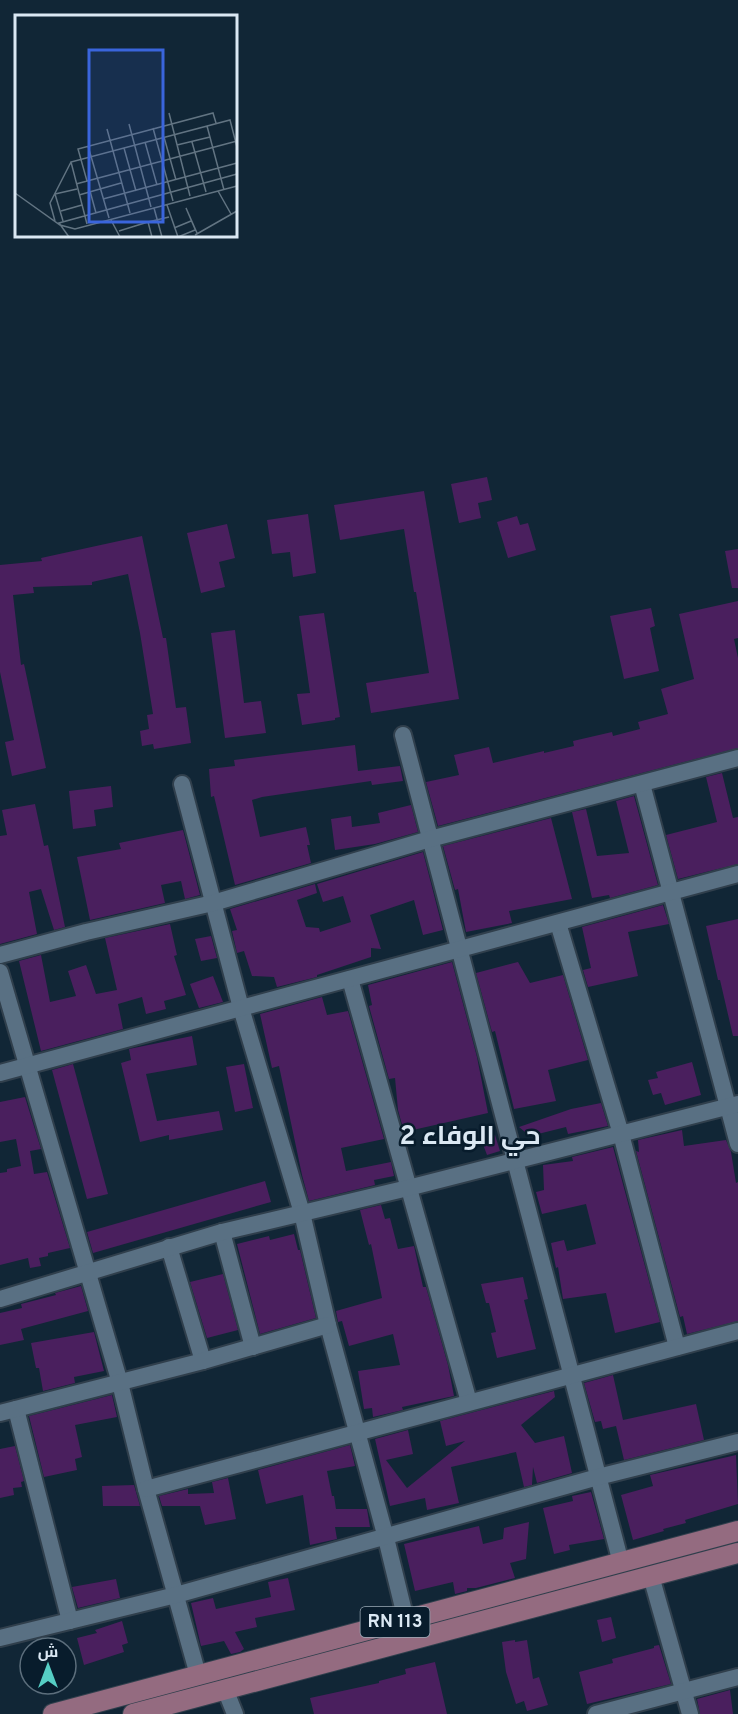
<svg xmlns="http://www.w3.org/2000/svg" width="738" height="1714" font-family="Overpass,Cairo,sans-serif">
<rect width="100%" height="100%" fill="#112636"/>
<g fill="#4a1f5e">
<polygon points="487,477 492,500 478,503 481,518 459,523 451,484"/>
<polygon points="424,491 459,699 371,713 366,683 429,673 416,592 414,592 404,529 340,540 334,505"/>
<polygon points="308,514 316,573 293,577 290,552 272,554 267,520"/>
<polygon points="517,516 520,525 528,523 536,550 508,558 497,522"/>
<polygon points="227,524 235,558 219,562 225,587 201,593 187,533"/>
<polygon points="142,536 163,638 166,638 176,708 186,707 191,743 154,749 153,744 142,746 140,731 149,729 147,715 153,714 140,633 128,574 92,582 92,585 33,587 34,593 13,595 21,665 24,664 46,768 12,776 5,742 14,740 0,672 0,565 42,561 41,558"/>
<polygon points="738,549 738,588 732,588 725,551"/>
<polygon points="738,601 738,638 734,639 738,658 738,748 438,826 426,782 459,775 454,755 489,747 493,763 544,751 544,753 574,746 573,741 612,732 613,736 640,729 638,722 668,714 661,689 694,679 679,614"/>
<polygon points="651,608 655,626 650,628 659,671 624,679 610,616"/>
<polygon points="324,613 340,717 335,718 335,720 302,725 297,694 310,693 299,616"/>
<polygon points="235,630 244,703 261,701 266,733 225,738 211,633"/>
<polygon points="355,745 358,771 400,766 403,781 372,785 371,781 262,797 252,800 260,837 306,827 310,845 307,845 311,863 235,885 214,796 211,797 209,769 235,766 234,760"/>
<polygon points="722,773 733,818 738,817 738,864 678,879 666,835 717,822 706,777"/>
<polygon points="111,786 113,807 94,810 96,826 73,829 69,791"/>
<polygon points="634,796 658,885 610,898 609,895 592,898 572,812 586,809 597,856 629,853 616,801"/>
<polygon points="35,804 44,846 48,845 65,927 54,930 41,889 29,892 37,934 0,944 0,836 7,835 2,810"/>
<polygon points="411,805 418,832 375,844 335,850 331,819 351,816 352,827 380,823 378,813"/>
<polygon points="551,818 572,899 509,911 512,923 466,932 458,889 455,890 443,846"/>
<polygon points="183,830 200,895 185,899 181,881 161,885 165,903 90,920 77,857 121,849 119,843"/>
<polygon points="423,852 443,930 423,935 414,900 370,915 381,949 371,948 371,957 317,975 317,977 277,987 274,977 252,976 244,951 237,953 232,931 237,930 230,909 315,884 317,893 297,900 306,927 319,928 320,932 351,922 343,896 323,902 317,884"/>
<polygon points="663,905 669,924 628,932 638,976 588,987 583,970 591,968 582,927"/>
<polygon points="738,919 738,1036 733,1036 720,980 718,980 706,926"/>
<polygon points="170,924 177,955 174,956 186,995 164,1001 166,1009 146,1014 142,997 118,1004 123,1029 41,1051 19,961 41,955 50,1002 76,996 68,971 86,965 96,994 117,990 105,938"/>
<polygon points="211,936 217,958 201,961 195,939"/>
<polygon points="452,962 477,1057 488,1113 404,1132 398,1110 395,1078 389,1079 369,1006 372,1005 368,985"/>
<polygon points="518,962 530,983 563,975 588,1060 548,1070 556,1101 514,1109 495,1031 492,1032 476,973"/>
<polygon points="213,976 223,1002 199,1008 190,984"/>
<polygon points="322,997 327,1015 348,1011 384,1139 341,1148 346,1171 391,1162 394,1176 374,1180 375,1185 309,1201 302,1175 279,1066 272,1068 260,1014"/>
<polygon points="192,1036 197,1065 146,1074 157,1121 219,1111 223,1130 169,1140 169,1135 140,1142 121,1063 131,1060 129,1049"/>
<polygon points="692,1062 701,1095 665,1105 661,1093 653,1095 648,1080 658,1078 656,1072"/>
<polygon points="73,1064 108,1194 87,1199 52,1070"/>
<polygon points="244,1064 253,1108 235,1112 226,1067"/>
<polygon points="25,1097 41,1149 30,1151 34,1174 47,1172 70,1248 48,1253 48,1256 39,1258 41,1266 30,1268 28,1258 0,1265 0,1173 7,1172 7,1169 21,1166 16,1139 0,1142 0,1102"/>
<polygon points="601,1103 608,1126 568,1134 566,1127 530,1136 519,1127 571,1109"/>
<polygon points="682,1130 684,1146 726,1140 731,1152 736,1183 738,1182 738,1321 687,1334 683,1316 680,1317 636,1151 639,1152 638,1140"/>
<polygon points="495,1135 500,1151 487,1155 481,1139"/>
<polygon points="613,1147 660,1322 615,1333 606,1293 563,1299 558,1267 556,1268 551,1243 564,1240 567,1251 596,1244 586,1204 542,1214 536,1192 544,1190 543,1165 573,1161 572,1157"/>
<polygon points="265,1181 271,1202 93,1253 87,1232"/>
<polygon points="381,1205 385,1219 390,1218 398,1249 414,1246 423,1287 426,1287 448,1365 454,1396 402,1407 403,1410 373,1417 372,1408 364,1409 358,1371 400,1365 393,1334 349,1346 342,1321 338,1322 336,1311 382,1298 371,1244 369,1245 360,1210"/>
<polygon points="294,1234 298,1250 300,1250 316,1318 260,1334 237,1244 269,1236 270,1240"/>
<polygon points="223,1274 238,1330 207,1338 190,1282"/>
<polygon points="523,1277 528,1299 524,1300 536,1349 497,1358 491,1333 496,1332 489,1303 486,1303 481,1284"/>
<polygon points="81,1286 88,1311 21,1329 24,1340 0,1345 0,1313 22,1308 21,1304 56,1295 55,1293"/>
<polygon points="94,1332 104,1371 74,1377 75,1383 43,1391 39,1368 36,1368 31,1343"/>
<polygon points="613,1375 623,1420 696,1404 704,1440 624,1460 616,1426 603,1429 601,1421 595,1422 584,1383"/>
<polygon points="554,1391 555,1397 521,1425 535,1443 564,1436 572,1473 537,1483 533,1467 532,1485 524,1487 516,1452 451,1467 459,1503 427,1510 425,1498 390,1506 375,1439 408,1430 413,1454 386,1460 407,1488 465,1441 446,1446 440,1421"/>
<polygon points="112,1395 117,1417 75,1425 82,1457 75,1459 77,1470 44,1477 29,1416"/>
<polygon points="350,1445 355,1466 327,1471 332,1496 334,1496 336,1509 367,1509 370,1527 335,1527 337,1539 310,1545 303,1495 266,1504 258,1470"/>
<polygon points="15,1446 24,1481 21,1482 22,1487 13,1488 14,1495 0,1498 0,1449"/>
<polygon points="736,1455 738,1504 685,1520 686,1523 663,1529 664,1531 633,1540 621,1495 653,1486 650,1475"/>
<polygon points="228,1478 236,1519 205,1525 200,1506 162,1506 159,1496 188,1489 188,1494 214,1493 212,1482"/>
<polygon points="134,1485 140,1506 103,1506 102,1486"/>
<polygon points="591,1492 604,1539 569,1545 570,1550 554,1554 543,1508 573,1501 572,1496"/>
<polygon points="529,1522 526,1559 510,1563 515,1578 476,1588 467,1588 467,1591 455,1594 453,1582 415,1591 404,1544 479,1526 483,1544 503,1539 504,1528"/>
<polygon points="288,1578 295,1610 255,1618 257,1627 235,1632 244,1649 240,1652 231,1654 224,1641 201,1646 191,1603 213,1598 216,1609 271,1597 268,1582"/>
<polygon points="116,1579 120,1598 78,1608 72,1587"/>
<polygon points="611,1617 616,1638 602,1642 597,1620"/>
<polygon points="122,1621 128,1643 122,1645 124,1652 84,1665 77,1638 97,1633 95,1630"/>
<polygon points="515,1640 515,1642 527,1640 533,1679 539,1677 548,1705 527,1711 524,1701 516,1704 506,1672 502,1642"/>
<polygon points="659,1645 671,1684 587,1704 579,1672 613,1663 612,1659 654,1648 654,1646"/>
<polygon points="435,1662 447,1714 314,1714 310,1698 379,1683 379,1681 406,1674 405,1669"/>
<polygon points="730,1690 733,1714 700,1714 697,1699"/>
</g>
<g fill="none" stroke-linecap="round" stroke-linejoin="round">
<defs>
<g id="minor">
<polyline points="403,735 621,1563"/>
<polyline points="182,784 241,1008 302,1213 328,1325 386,1538 406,1620"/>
<polyline points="642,784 738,1144"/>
<polyline points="558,923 621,1134 677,1347"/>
<polyline points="0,955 86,932 213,903 430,839 738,758"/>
<polyline points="0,972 120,1383 146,1489 198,1675"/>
<polyline points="350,979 469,1402"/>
<polyline points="0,1073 738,874"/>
<polyline points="222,1232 253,1347"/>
<polyline points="169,1247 203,1361"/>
<polyline points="0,1299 222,1232 408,1188 738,1104"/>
<polyline points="16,1409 70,1621"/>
<polyline points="0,1413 203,1361 328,1325"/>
<polyline points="146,1489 738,1331"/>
<polyline points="651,1576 690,1714"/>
<polyline points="0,1638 176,1595 598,1477 738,1442"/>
<polyline points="225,1689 235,1714"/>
<polyline points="596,1714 738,1677"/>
</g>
<g id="major">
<polyline points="53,1714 738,1531"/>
<polyline points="133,1714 738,1553"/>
</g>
</defs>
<use href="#minor" stroke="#303f4c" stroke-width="20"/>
<use href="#major" stroke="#303f4c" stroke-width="22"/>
<use href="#minor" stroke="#597083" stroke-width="16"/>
<use href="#major" stroke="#946b80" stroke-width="20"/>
</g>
<g text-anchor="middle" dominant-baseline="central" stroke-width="5" stroke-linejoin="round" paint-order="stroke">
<rect fill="#081c2c" stroke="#9cabb7" stroke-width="1.5" x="360.5" y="1607" width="69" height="30" rx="4.5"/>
<g font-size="18" font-weight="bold" fill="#dbe8f3">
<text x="395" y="1622">RN 113</text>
</g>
<g font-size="26" font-weight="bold" fill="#dbe8f3" stroke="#081c2c">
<text x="470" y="1137">حي الوفاء 2</text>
</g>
</g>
<g transform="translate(15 15)">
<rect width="222" height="222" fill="#112636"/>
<path fill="none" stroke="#627482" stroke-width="1.5" d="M154,98L175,181M114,109L136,192M192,111L209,175M138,113L158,186M92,114L115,198M149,122L161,165M130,127L142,170M177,127L191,177M162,130L195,122M73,131L94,203M109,133L121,176M72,166L63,134L198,98L201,108M61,169L222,126M75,176L81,198M203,176L216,199M0,178L45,210L60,214L222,171M40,179L48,206M40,179L62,174M64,180L106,168M88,184L222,148M152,190L163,222L180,215M139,193L147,222M46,196L67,190M96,205L105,222M40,206L35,188L56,147M133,207L154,202M72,209L56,147L215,105L222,132M159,213L176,206M180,214L171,193L182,218M104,216L133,207L137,222M180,220L222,196M54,222L44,208L222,159"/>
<path fill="#3a65dc" fill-opacity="0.15" stroke="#3a65dc" stroke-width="3" d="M74,35H148V207H74Z"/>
<rect width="222" height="222" fill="none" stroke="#dbe8f3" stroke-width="3"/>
</g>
<g transform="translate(48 1666)"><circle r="28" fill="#081c2c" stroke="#5c6e7c" stroke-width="1.5"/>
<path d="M0-4.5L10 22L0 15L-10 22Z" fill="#56cec4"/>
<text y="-9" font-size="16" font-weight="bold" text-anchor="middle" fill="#dbe8f3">ش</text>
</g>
</svg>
